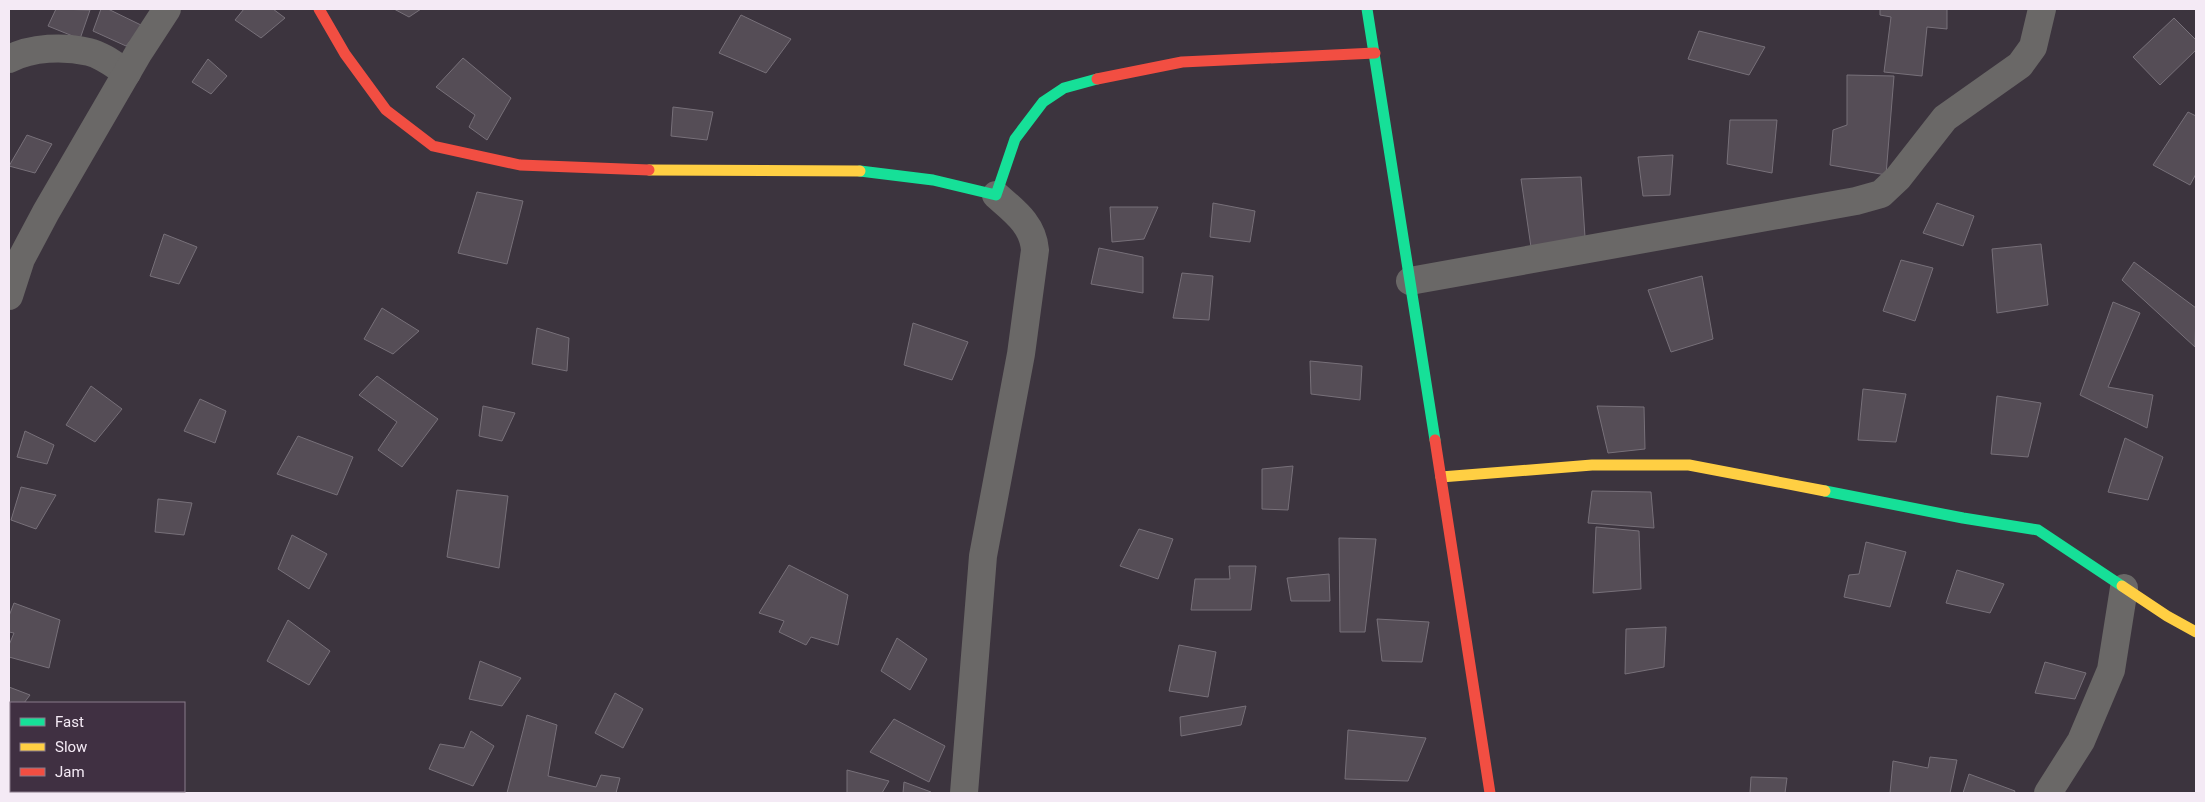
<svg xmlns="http://www.w3.org/2000/svg" width="2205" height="802" font-family="Roboto,sans-serif">
<rect width="100%" height="100%" fill="#3c343e"/>
<g fill="#554d56" stroke="#777079">
<polygon points="56,9 90,10 80,39 48,26"/>
<polygon points="101,9 108,9 143,26 126,46 93,31"/>
<polygon points="244,9 273,9 285,18 261,38 235,20"/>
<polygon points="394,9 421,9 409,17"/>
<polygon points="1880,9 1947,9 1947,29 1927,27 1922,76 1884,72 1891,17 1880,15"/>
<polygon points="741,15 791,39 766,73 719,53"/>
<polygon points="2174,18 2196,40 2196,50 2160,85 2133,57"/>
<polygon points="1699,31 1765,47 1749,75 1688,59"/>
<polygon points="463,58 511,98 487,140 469,127 475,115 436,87"/>
<polygon points="208,59 227,76 211,94 192,82"/>
<polygon points="1847,75 1894,76 1886,175 1830,165 1833,130 1847,125"/>
<polygon points="673,107 713,112 707,140 671,136"/>
<polygon points="2188,112 2196,116 2196,174 2190,185 2153,165"/>
<polygon points="1730,120 1777,120 1772,173 1727,164"/>
<polygon points="27,135 52,144 35,173 9,166"/>
<polygon points="1673,155 1670,195 1643,196 1638,157"/>
<polygon points="1581,177 1585,237 1531,247 1521,179"/>
<polygon points="477,192 523,201 507,264 458,253"/>
<polygon points="1213,203 1255,211 1250,242 1210,237"/>
<polygon points="1937,203 1974,216 1963,246 1923,233"/>
<polygon points="1110,207 1158,207 1144,239 1112,242"/>
<polygon points="164,234 197,247 179,284 150,276"/>
<polygon points="2041,244 2048,305 1997,313 1992,249"/>
<polygon points="1099,248 1143,257 1143,293 1091,284"/>
<polygon points="1901,260 1933,268 1915,321 1883,311"/>
<polygon points="2134,262 2196,308 2195,347 2122,280"/>
<polygon points="1182,273 1213,276 1209,320 1173,318"/>
<polygon points="1702,276 1713,339 1671,352 1648,290"/>
<polygon points="2113,302 2140,313 2108,387 2153,395 2147,428 2080,395"/>
<polygon points="382,308 419,331 393,354 364,339"/>
<polygon points="913,323 968,342 952,380 904,365"/>
<polygon points="537,328 569,338 567,371 532,364"/>
<polygon points="1310,361 1362,366 1360,400 1311,394"/>
<polygon points="377,376 438,419 402,467 378,450 397,422 359,395"/>
<polygon points="91,386 122,409 95,442 66,425"/>
<polygon points="1863,389 1906,394 1896,442 1858,440"/>
<polygon points="1997,396 2041,403 2028,457 1991,454"/>
<polygon points="200,399 226,411 215,443 184,431"/>
<polygon points="483,406 515,413 502,441 479,436"/>
<polygon points="1597,406 1644,407 1645,449 1608,453"/>
<polygon points="25,431 54,445 47,464 17,457"/>
<polygon points="298,436 353,457 337,495 277,474"/>
<polygon points="2125,438 2163,457 2148,500 2108,492"/>
<polygon points="1293,466 1288,510 1262,509 1262,469"/>
<polygon points="21,487 56,495 36,529 11,520"/>
<polygon points="457,490 508,496 499,568 447,557"/>
<polygon points="1592,491 1651,492 1654,528 1588,523"/>
<polygon points="158,499 192,503 184,535 155,532"/>
<polygon points="1596,527 1639,531 1641,589 1593,593"/>
<polygon points="1139,529 1173,539 1158,579 1120,566"/>
<polygon points="292,535 327,554 309,589 278,569"/>
<polygon points="1339,538 1376,539 1365,632 1340,632"/>
<polygon points="1866,542 1906,552 1890,607 1844,597 1849,575 1859,574"/>
<polygon points="789,565 848,595 838,645 811,637 806,645 779,632 784,621 759,613"/>
<polygon points="1229,566 1256,566 1251,610 1191,610 1195,579 1230,579"/>
<polygon points="1957,570 2004,584 1990,613 1946,603"/>
<polygon points="1329,574 1330,601 1291,601 1287,578"/>
<polygon points="14,603 60,620 49,668 9,657 9,645 14,633 9,632 9,616"/>
<polygon points="1377,619 1429,622 1422,662 1382,661"/>
<polygon points="288,620 330,651 309,685 267,661"/>
<polygon points="1666,627 1664,667 1625,674 1626,629"/>
<polygon points="897,638 927,659 910,690 881,671"/>
<polygon points="1179,645 1216,652 1208,697 1169,691"/>
<polygon points="480,661 521,678 502,706 469,699"/>
<polygon points="2045,662 2086,673 2075,699 2035,693"/>
<polygon points="9,687 30,695 24,703 11,703 11,713 9,712"/>
<polygon points="615,693 643,709 623,748 595,733"/>
<polygon points="1246,706 1241,725 1181,736 1180,717"/>
<polygon points="527,715 557,725 548,776 596,787 601,775 620,778 616,793 507,793"/>
<polygon points="894,719 945,746 929,782 870,752"/>
<polygon points="1348,730 1426,738 1408,781 1345,779"/>
<polygon points="471,731 494,746 473,786 429,769 440,744 464,748"/>
<polygon points="1930,757 1957,760 1950,793 1890,793 1893,761 1928,768"/>
<polygon points="847,770 889,781 882,793 847,793"/>
<polygon points="1969,774 2015,791 2014,793 1963,793"/>
<polygon points="1751,777 1787,778 1785,793 1750,793"/>
<polygon points="904,782 931,792 931,793 903,793"/>
</g>
<g fill="none" stroke-linecap="round" stroke-linejoin="round">
<g stroke="#6a6867" stroke-width="28">
<path d="M9,59C32,47 64,46 89,52C102,55 116,66 127,73"/>
<polyline points="1410,281 1856,201 1881,194 1898,178 1945,118 2020,65 2033,47 2042,9"/>
<polyline points="9,296 21,259 46,212 139,52 167,9"/>
<path d="M964,793L983,556L1021,354L1035,250C1033,224 1014,211 996,195"/>
<polyline points="2048,793 2081,741 2111,670 2124,588"/>
</g>
<g stroke="#16e098" stroke-width="11">
<polyline points="1367,9 1435,440"/>
<polyline points="860,171 933,180 996,195 1015,139 1043,102 1064,88 1097,79"/>
<polyline points="1825,491 1963,518 2038,530 2122,586"/>
</g>
<g stroke="#ffcf43" stroke-width="11">
<polyline points="649,170 860,171"/>
<polyline points="1441,477 1592,465 1689,465 1825,491"/>
<polyline points="2122,586 2167,616 2196,632"/>
</g>
<g stroke="#f24e42" stroke-width="11">
<polyline points="319,9 345,54 386,110 433,146 520,165 649,170"/>
<polyline points="1097,79 1182,62 1375,53"/>
<polyline points="1435,440 1490,793"/>
</g>
</g>
<rect width="2205" height="802" fill="none" stroke="#f4eaf5" stroke-width="20"/>
<rect x="10" y="702" width="175" height="90" fill="#403042" stroke="#887a8a"/>
<rect x="20" y="718" width="25" height="8" fill="#16e098" stroke="#887a8a"/>
<text x="55" y="727" font-size="15" fill="#f4eaf5">Fast</text>
<rect x="20" y="743" width="25" height="8" fill="#ffcf43" stroke="#887a8a"/>
<text x="55" y="752" font-size="15" fill="#f4eaf5">Slow</text>
<rect x="20" y="768" width="25" height="8" fill="#f24e42" stroke="#887a8a"/>
<text x="55" y="777" font-size="15" fill="#f4eaf5">Jam</text>
</svg>
